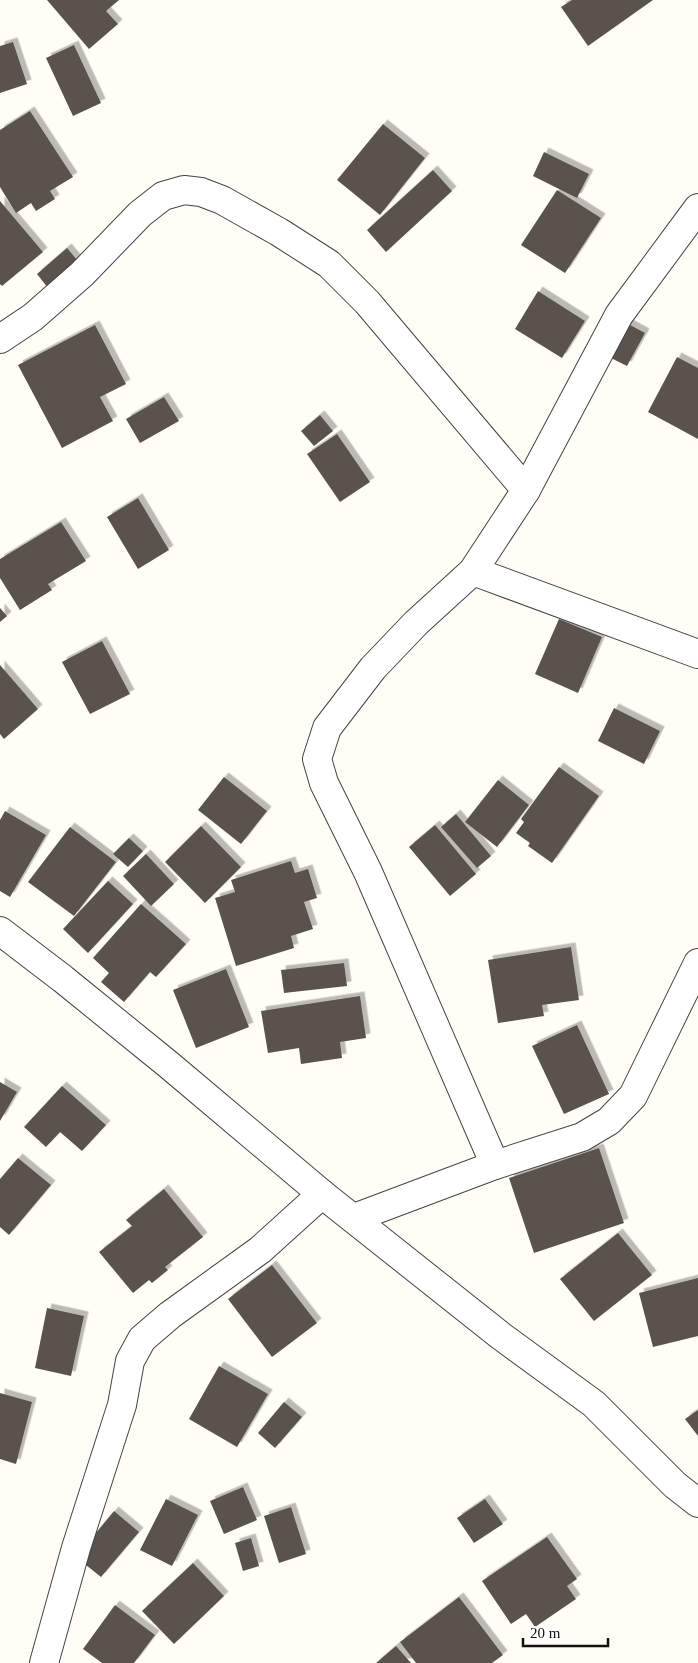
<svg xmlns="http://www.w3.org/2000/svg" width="698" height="1663" font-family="Georgia,serif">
<defs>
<filter id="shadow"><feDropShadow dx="4.5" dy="-4.5" stdDeviation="0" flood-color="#0004"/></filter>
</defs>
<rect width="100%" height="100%" fill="#fffdf5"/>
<g fill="#5a524d" filter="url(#shadow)">
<polygon points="47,0 119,0 106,11 118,24 89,49"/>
<polygon points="572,0 653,0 588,46 561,7"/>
<polygon points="13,42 27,84 0,93 0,46"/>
<polygon points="74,45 101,103 73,116 46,58"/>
<polygon points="30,111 73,177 50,191 55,199 36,211 31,203 16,213 0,187 0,130"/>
<polygon points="383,124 425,158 380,215 337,180"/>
<polygon points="544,152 589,174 577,198 533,176"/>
<polygon points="433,170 452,191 386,252 367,230"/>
<polygon points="557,190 601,218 565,273 521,245"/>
<polygon points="0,201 43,252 2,286 0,284"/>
<polygon points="67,248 78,261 48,288 37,274"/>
<polygon points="538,291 585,321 562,358 515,329"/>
<polygon points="621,320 645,333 627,366 603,354"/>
<polygon points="95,325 126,384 100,397 113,421 62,448 18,365"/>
<polygon points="677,357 698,368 698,439 648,412"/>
<polygon points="164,397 179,421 140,443 126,419"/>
<polygon points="320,415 333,431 314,446 301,431"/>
<polygon points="337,434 370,482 340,502 307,454"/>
<polygon points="138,498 169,550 138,569 107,517"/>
<polygon points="61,522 86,561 48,584 52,590 20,610 0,578 0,559"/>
<polygon points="0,608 7,616 0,622"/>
<polygon points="559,619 602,637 578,693 535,674"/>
<polygon points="102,641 130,694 90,714 62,662"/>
<polygon points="0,665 38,709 4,739 0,734"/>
<polygon points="614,708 660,731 644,764 598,741"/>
<polygon points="559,767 599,796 552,863 528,846 530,843 516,833 524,822 521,819"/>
<polygon points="224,777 267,811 241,844 198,810"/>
<polygon points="498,780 529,805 497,847 465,822"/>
<polygon points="5,811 46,835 10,897 0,891 0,820"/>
<polygon points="456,814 491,856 477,868 441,827"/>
<polygon points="435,825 476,874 450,896 409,847"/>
<polygon points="201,826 241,867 205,903 165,862"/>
<polygon points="70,827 116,862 74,916 28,882"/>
<polygon points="129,838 143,851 128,867 113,854"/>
<polygon points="146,854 174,884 151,906 123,876"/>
<polygon points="291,861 295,873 308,869 317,898 304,902 313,929 291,936 294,948 236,966 215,898 235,892 231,880"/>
<polygon points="108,881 133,904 88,953 63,929"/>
<polygon points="141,904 186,944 156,977 150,972 124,1002 101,982 109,973 93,958"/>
<polygon points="571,947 579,1000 542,1005 544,1016 498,1023 488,960"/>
<polygon points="344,963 347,986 284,993 281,970"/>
<polygon points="226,969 249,1027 196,1048 173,990"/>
<polygon points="360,996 366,1038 340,1042 342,1058 301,1064 299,1048 268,1053 261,1011"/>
<polygon points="577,1025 609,1094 564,1114 532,1046"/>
<polygon points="0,1082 17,1092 0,1121"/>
<polygon points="62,1086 106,1125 82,1151 60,1132 46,1147 24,1127"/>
<polygon points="599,1148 624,1223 534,1253 509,1178"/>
<polygon points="18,1158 51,1185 9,1235 0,1227 0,1179"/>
<polygon points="164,1189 203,1237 165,1267 168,1270 152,1283 149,1280 133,1293 99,1252 132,1226 126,1220"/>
<polygon points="618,1233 652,1275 594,1321 560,1279"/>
<polygon points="272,1265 317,1323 272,1357 228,1299"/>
<polygon points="698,1278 698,1336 653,1347 639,1293"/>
<polygon points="47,1308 84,1316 71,1376 35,1368"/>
<polygon points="219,1366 268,1394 237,1447 189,1419"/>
<polygon points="0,1393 32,1402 16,1464 0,1459"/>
<polygon points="284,1402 302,1417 275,1448 258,1433"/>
<polygon points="698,1410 698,1436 685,1419"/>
<polygon points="243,1487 257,1520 224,1534 210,1501"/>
<polygon points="166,1499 198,1515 172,1566 140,1550"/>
<polygon points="485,1499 503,1524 474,1543 457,1518"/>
<polygon points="291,1507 306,1554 279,1563 264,1516"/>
<polygon points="114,1511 139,1532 101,1577 76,1557"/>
<polygon points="547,1537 577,1579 567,1586 576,1599 535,1627 526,1614 511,1624 482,1581"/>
<polygon points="251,1538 259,1566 243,1571 235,1543"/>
<polygon points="193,1563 224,1596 174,1644 142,1611"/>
<polygon points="459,1597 503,1655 492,1663 416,1663 400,1642"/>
<polygon points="115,1605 155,1635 134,1663 102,1663 83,1649"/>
<polygon points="396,1646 411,1663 376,1663"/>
</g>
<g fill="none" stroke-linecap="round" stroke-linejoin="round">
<defs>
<g id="minor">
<polyline points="0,339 33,317 82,274 140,214 163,196 184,190 201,192 222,200 279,232 329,264 367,302 526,490"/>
<polyline points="473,571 698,654"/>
<polyline points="0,931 63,979 169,1065 322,1194 501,1336 594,1404 675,1485 698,1503"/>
<polyline points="495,1165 368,872 324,783 317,759 327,728 373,668 416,623 473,571 526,490 619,315 698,208"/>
<polyline points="354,1218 495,1165 582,1137 609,1121 633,1096 698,963"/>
<polyline points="44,1663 76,1548 122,1405 130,1361 142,1339 170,1315 260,1250 322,1194"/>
</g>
</defs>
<use href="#minor" stroke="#444" stroke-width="30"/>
<use href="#minor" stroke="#fff" stroke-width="28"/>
</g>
<path d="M523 1638v8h85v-8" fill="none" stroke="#111111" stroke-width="2.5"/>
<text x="530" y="1638" font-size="15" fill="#111111" stroke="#ffffff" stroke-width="4" paint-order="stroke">20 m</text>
</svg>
